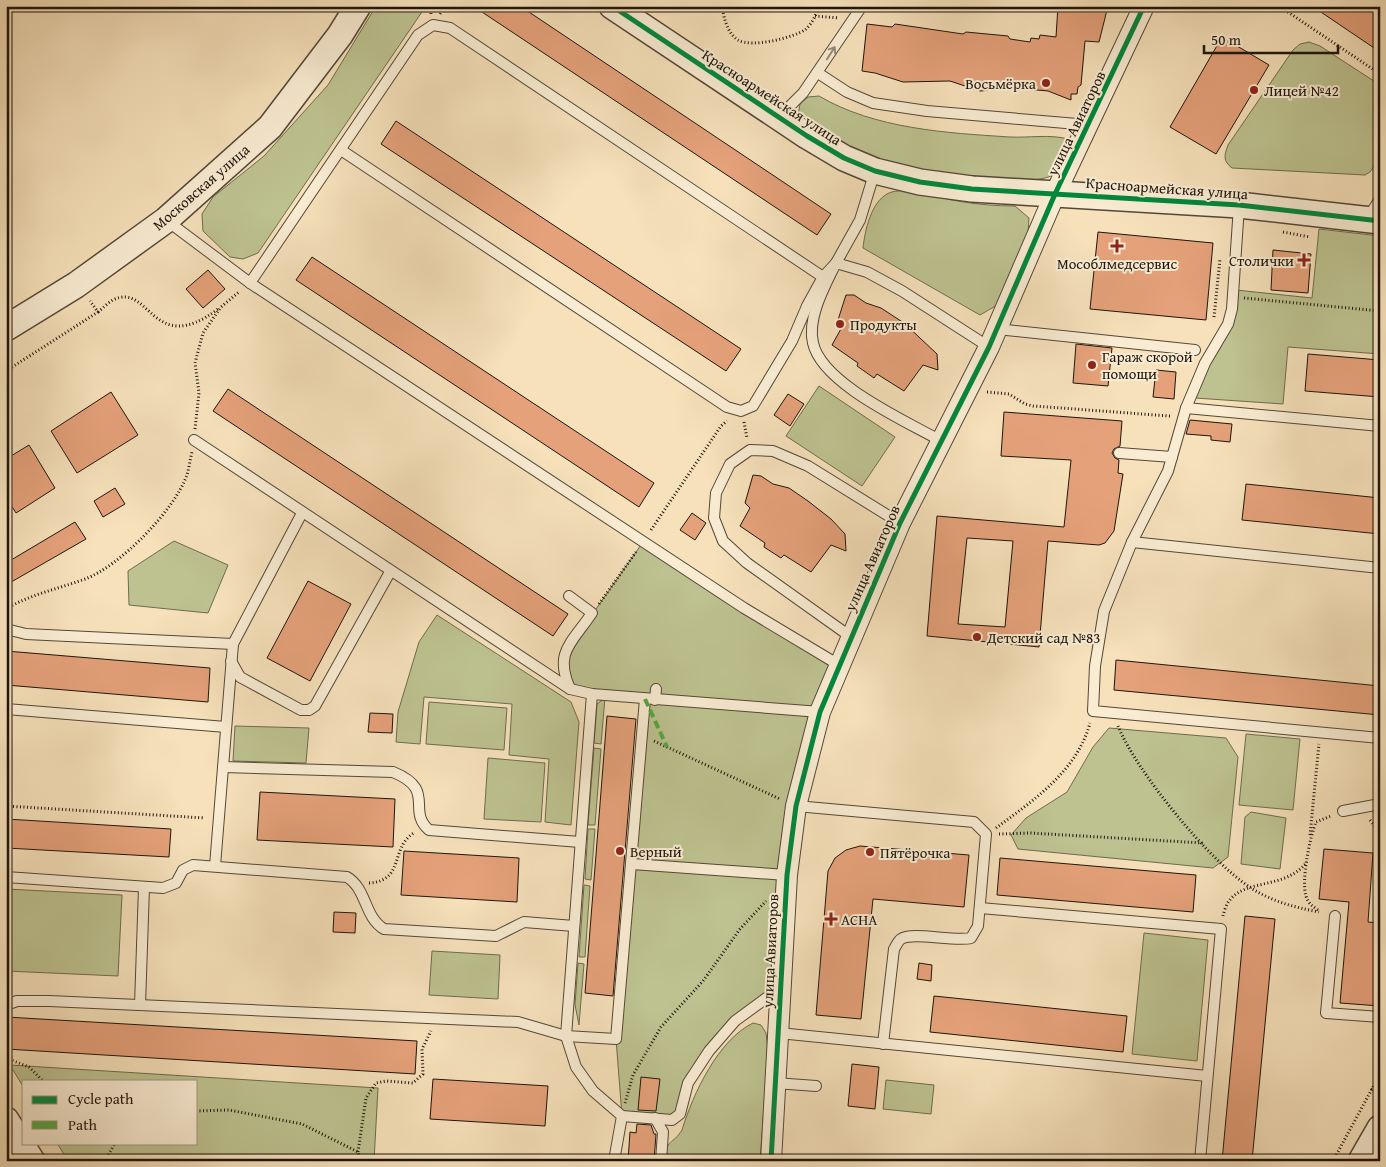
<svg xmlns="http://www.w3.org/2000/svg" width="1386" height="1167" font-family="'Gentium Book Plus',serif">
<rect width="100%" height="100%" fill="#f6e1bb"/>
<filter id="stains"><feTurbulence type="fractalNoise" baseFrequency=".004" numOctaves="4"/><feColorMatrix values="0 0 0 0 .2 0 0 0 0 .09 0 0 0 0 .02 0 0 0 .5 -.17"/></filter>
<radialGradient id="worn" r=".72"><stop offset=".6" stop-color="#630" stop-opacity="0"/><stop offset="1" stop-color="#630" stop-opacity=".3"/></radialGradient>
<g fill="#bdc290" stroke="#6d6c4e">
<polygon points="376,6 426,6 258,253 243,259 230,257 203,231 202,214 213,197 264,156 328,85"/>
<path d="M1309,42L1320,46L1380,85V158L1370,172L1365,175L1232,168C1223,161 1224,156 1228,145L1293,50L1300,44Z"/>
<path d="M819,96C875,129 947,133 1010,137C1028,138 1050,134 1068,139L1071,144C1066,152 1061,167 1054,174C1034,191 904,170 877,160C848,149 824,133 798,115L800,104L808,97Z"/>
<path d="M911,190C946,200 978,206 1015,206L1029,218L1028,234L997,305L980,315L863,248C865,230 871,203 887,194C893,190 904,191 911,190Z"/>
<polygon points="1319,229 1380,236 1380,354 1288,347 1283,404 1195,398 1236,290 1312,298"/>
<polygon points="819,386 895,437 862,486 786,436"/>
<polygon points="174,541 228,565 208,613 129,605 128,571"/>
<polygon points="643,542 839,665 796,806 781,987 735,1021 709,1051 676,1118 622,1116 616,1039 645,699 570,689 563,656"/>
<polygon points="437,615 571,702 579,722 571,825 545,822 549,759 509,755 512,704 424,697 420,744 396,742 398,712 419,642"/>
<polygon points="605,698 601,744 594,743 597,704"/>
<polygon points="429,702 507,708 504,750 426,744"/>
<polygon points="235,726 309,728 306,763 233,761"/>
<polygon points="1109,728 1226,738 1238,757 1228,857 1213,868 1018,849 1011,835 1026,818 1067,792 1093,747"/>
<polygon points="1246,734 1300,739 1293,810 1239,805"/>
<polygon points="594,748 601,749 595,825 588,825"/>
<polygon points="488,758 545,763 541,822 484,819"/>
<polygon points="1251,812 1286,818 1280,869 1241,864 1245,817"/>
<polygon points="588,829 595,829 591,880 585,879"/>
<polygon points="584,885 590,886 585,957 579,957"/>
<polygon points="6,889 122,895 118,976 6,971"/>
<polygon points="1144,933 1208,940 1197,1061 1132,1054"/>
<polygon points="432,951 500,955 498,999 429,995"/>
<polygon points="578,963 584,964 579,1025 575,1005"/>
<path d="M753,1023L761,1025L766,1033L768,1051L760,1161H664C667,1137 672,1146 682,1130C693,1094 718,1040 753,1023Z"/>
<polygon points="10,1065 378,1088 374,1161 68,1161 57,1143 196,1143 196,1081 24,1081 24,1088"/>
<polygon points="886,1080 934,1085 931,1114 883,1109"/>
</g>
<g fill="#e5a17a" stroke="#1d150b" fill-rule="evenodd">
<polygon points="473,6 520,6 831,214 817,235"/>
<polygon points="1058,6 1108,6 1099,42 1085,41 1081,85 1078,87 1077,94 1071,94 1071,100 1048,91 1016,88 980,91 950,81 903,82 875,73 862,71 867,24 892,27 895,24 963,34 966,32 1008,36 1010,39 1030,42 1031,38 1039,39 1040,35 1056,37"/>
<polygon points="1312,6 1374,6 1380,10 1380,52"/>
<polygon points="1222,37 1269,65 1216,154 1170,127"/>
<polygon points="396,121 741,349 726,371 381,144"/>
<polygon points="1098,232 1213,243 1206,320 1090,309"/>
<polygon points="1273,250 1311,254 1308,293 1271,290"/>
<polygon points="312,257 654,483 639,507 296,280"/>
<polygon points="208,270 225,289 203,308 186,289"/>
<polygon points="846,295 854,295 866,303 881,308 904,323 937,354 938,370 923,365 904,391 877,374 874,378 857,366 858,363 832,345 842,327 837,323"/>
<polygon points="1076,344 1112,348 1108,386 1073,383"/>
<polygon points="1308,354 1380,360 1380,397 1305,391"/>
<polygon points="1156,370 1176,372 1174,399 1153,397"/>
<polygon points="228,389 568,614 553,636 213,411"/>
<polygon points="111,392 138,435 77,473 51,431"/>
<polygon points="788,394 804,404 790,426 774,415"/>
<path d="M1004,412L1122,421L1120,446L1114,449L1112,453L1115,458L1119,460L1118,473L1123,474L1114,531L1105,543L1099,545L1048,541L1039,647L927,636L937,516L1064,527L1071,460L1001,456ZM967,538L1013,541L1005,627L958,624Z"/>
<polygon points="1190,420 1232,424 1230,442 1211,440 1211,436 1186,434"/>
<polygon points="29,445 55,488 16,513 6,497 6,459"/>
<polygon points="753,475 761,476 773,484 789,488 808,501 831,519 845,534 846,551 831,545 811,572 784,555 781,558 764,547 765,543 740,526 750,508 745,503"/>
<polygon points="1246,484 1380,498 1380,534 1242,520"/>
<polygon points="115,488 125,504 103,517 94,501"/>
<polygon points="692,513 706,523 695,540 680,530"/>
<polygon points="75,522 86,539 6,585 6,563"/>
<polygon points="308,581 351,604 310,681 267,658"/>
<polygon points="6,651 210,668 208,702 6,685"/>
<polygon points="1116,660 1380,686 1380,715 1114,690"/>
<polygon points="370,713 393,714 392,733 368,732"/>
<polygon points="607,716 636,719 613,996 585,993"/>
<polygon points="260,792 395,799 393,847 257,840"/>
<polygon points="6,819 171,829 169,857 6,848"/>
<polygon points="860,846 969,855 964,907 873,899 861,1019 816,1015 828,871 835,858 846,850"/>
<polygon points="1324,849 1373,853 1368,922 1380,923 1380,1006 1340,1003 1349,902 1319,899"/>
<polygon points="404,851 519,858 517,902 401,895"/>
<polygon points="1000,858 1196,875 1193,912 997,895"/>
<polygon points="334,912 356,913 355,933 333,932"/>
<polygon points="1245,916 1275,919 1252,1161 1222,1161"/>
<polygon points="919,963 932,965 931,981 917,979"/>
<polygon points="934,996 1127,1016 1123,1052 930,1032"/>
<polygon points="6,1017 417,1041 415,1074 6,1049"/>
<polygon points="852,1064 879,1067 875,1109 848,1106"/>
<polygon points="641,1077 660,1079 656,1111 638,1110"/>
<polygon points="433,1079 548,1086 545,1126 430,1119"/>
<polygon points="637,1124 651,1125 654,1134 656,1134 654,1161 628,1161 630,1132 636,1133"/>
</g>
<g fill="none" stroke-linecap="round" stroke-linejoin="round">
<defs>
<g id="service">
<polyline points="818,73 847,92 873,103 927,111 1089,125"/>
<polyline points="779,117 803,93 862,6"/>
<polyline points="341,150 727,407 741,411 753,406 792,341 807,306 823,277 836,263 860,220 875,171"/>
<polyline points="1239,206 1232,309 1228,324 1205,363 1186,408 1168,471 1132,542 1104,611 1095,666 1093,711 1380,738"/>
<polyline points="1367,219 1380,199"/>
<polyline points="166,220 250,283 744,608 839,665"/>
<polyline points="250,283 418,35 433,25 450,28 823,277"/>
<polyline points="997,329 1195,350"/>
<polyline points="1186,408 1380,426"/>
<polyline points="194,440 570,689 592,694 820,712"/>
<path d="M941,441C906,421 822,384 813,343C807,317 825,286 836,263L867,272L902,291L989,347"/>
<polyline points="1119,453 1172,457"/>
<polyline points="1132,542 1380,568"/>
<path d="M569,596L592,613C571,644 554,652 570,689"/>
<polyline points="6,629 26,634 233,644"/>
<polyline points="851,637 747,563 723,541 714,518 716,493 730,464 750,450 773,451 808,466 900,523"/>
<polyline points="231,661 240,677 301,710 309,710 315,706 390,572"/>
<polyline points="592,694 566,1036 576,1067 593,1091 622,1116 614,1161"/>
<polyline points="655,700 656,689"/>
<polyline points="6,709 226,727"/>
<path d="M223,767L393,772C437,790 406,810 429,830L580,842"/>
<path d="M796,806L974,822L986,834L978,926L971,938C953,942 912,931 901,939C898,941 896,946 894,949L883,1044"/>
<polyline points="1343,811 1380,804"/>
<polyline points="632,864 787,875"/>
<polyline points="215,866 233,644 302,513"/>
<path d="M6,877L163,888L176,883L183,870L193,865L347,877C367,889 364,917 384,929L496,936L524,922L574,926"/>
<polyline points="980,908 1221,929 1200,1161"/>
<polyline points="1335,916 1326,1013 1380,1017"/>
<polyline points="6,1005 17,1001 49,1001 518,1022 566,1036 616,1039 645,699"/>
<polyline points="140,1005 144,887"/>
<polyline points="779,1033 1207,1076"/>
<polyline points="775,1083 816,1086"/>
<polyline points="622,1116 672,1120 680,1114 688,1083 709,1051 735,1021 780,988"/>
<polyline points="655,1118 663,1132 661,1161"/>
</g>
<polyline id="minor" points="771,1161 787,875 796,806 820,712 900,523 989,347 1055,194 1144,6"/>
<g id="tertiary">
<polyline points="612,6 807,136 844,158 875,171 920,182 972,189 1239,205 1380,221"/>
<polyline points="6,328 76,285 166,220 270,127 340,35 358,6"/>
<polyline points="6,1120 32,1161"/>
<polyline points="1361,1161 1380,1128"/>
</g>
</defs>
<use href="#service" stroke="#534837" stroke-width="12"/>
<use href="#minor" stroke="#534837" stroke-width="22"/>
<use href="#tertiary" stroke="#534837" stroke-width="28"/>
<g stroke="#1d150b" stroke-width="3" stroke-dasharray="1 2.5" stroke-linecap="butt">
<polyline points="430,6 431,14"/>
<path d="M722,6C724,18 727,33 738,40C751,48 794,38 806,29C812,24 816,14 820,6"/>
<polyline points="1279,6 1380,74"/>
<polyline points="440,14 445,6"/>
<polyline points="815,16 839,18"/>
<polyline points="1283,232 1310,237"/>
<polyline points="1244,298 1380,311"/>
<path d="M98,312C103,308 108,303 113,300C150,281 152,359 218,309"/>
<polyline points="1214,317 1220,259"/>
<polyline points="6,371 98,312 90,301"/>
<polyline points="987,392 1009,394 1025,404 1033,406 1170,416"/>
<polyline points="744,422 747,438"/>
<polyline points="195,429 199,393 195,363 203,333 221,307 240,291"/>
<polyline points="651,530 721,426 727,421"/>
<polyline points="599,604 636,552"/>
<path d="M6,609C31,594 58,589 85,579C120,566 174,511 187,475C189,468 190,460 192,452"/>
<path d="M1118,726C1136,771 1210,862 1251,888C1273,902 1294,907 1319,912"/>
<polyline points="654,741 780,799"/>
<polyline points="6,806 205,818"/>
<polyline points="1370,820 1380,832"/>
<path d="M996,828C1034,800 1077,771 1090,723"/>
<polyline points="999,834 1030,833 1203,843"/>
<polyline points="1310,835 1319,744"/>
<path d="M369,883C405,881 390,847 414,833"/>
<path d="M1318,910C1312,906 1308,903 1306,896C1301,880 1310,837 1316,822L1331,816"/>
<path d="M1223,916C1224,912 1226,905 1229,901C1246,878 1285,890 1307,862"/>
<polyline points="6,1058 29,1067 43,1081"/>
<polyline points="1371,1089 1380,1093"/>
<polyline points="625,1103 633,1075 661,1027 703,981 740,929 766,901"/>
<polyline points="196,1111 229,1110 302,1124 358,1152 360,1161"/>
<polyline points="358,1152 366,1098 376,1083 386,1081 413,1083 423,1074 422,1049 431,1031"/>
<polyline points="105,1161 115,1143"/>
<polyline points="1333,1161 1380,1074"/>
</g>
<use href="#service" stroke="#f9ecd3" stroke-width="10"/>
<use href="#minor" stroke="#f9ecd3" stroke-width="20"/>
<use href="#tertiary" stroke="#f9ecd3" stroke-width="25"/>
<polyline stroke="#52a941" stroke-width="4" stroke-dasharray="8 4" stroke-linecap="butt" points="645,699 667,747"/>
<defs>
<g id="cycleway">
<polyline points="612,6 807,136 844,158 875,171 920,182 972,189 1239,205 1380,221"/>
<polyline points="771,1161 787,875 796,806 820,712 900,523 989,347 1055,194 1144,6"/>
</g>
</defs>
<use href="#cycleway" stroke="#f9ecd3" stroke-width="8"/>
<use href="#cycleway" stroke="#00873e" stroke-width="5"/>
</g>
<defs><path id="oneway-shaft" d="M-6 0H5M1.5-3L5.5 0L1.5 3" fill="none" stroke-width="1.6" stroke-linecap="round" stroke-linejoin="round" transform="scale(1.25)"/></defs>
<use stroke="#968b79" href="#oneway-shaft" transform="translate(831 53) rotate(-57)"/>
<g fill="#8f2418" stroke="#f9ecd3" stroke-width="2">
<circle cx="1046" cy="83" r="5"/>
<circle cx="1254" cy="90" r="5"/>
<path d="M1114.5 238.5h5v5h5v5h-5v5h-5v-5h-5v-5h5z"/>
<path d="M1301.5 252.5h5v5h5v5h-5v5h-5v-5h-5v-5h5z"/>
<circle cx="840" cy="324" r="5"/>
<circle cx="1092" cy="365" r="5"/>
<circle cx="977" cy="637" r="5"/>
<circle cx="620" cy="851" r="5"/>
<circle cx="870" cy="852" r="5"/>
<path d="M828.5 911.5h5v5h5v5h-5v5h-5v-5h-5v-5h5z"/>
</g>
<g text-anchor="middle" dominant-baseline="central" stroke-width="4" stroke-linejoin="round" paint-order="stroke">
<g font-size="15" fill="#1d150b" stroke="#f9ecd3" text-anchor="start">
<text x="1036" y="83" text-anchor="end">Восьмёрка</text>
<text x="1264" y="90">Лицей №42</text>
<text x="1294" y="260" text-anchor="end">Столички</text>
<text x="1117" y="263" text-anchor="middle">Мособлмедсервис</text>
<text x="850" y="324">Продукты</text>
<text x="1102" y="356">Гараж скорой<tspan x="1102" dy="17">помощи</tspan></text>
<text x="987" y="637">Детский сад №83</text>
<text x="630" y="851">Верный</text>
<text x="880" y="852">Пятёрочка</text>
<text x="841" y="919">АСНА</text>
</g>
<g font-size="15" fill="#1d150b" stroke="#f9ecd3">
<text transform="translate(772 97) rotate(33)">Красноармейская улица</text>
<text transform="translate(1076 123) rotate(-64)">улица Авиаторов</text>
<text transform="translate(201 187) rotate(-41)">Московская улица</text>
<text transform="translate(1167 188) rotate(4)">Красноармейская улица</text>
<text transform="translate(872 558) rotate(-66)">улица Авиаторов</text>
<text transform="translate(770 951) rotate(-87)">улица Авиаторов</text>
</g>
</g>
<rect width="1386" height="1167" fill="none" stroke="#f6e1bb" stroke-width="25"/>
<rect x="8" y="8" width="1371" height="1152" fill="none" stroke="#1d150b" stroke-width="2.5"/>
<rect x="12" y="12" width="1361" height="1142" fill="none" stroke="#1d150b"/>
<rect x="22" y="1080" width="175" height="65" fill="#f9ecd3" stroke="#a19683"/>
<rect x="32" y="1096" width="25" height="8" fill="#00873e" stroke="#a19683"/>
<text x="68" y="1104" font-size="15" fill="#1d150b">Cycle path</text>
<rect x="32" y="1121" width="25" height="8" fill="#52a941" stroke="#a19683"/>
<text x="68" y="1130" font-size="15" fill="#1d150b">Path</text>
<path d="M1204 45v8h134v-8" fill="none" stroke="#1d150b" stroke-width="2.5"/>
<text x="1211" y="45" font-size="15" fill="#1d150b" stroke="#f9ecd3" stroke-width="4" paint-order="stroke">50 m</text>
<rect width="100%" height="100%" filter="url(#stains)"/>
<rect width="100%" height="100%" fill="url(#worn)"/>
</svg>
